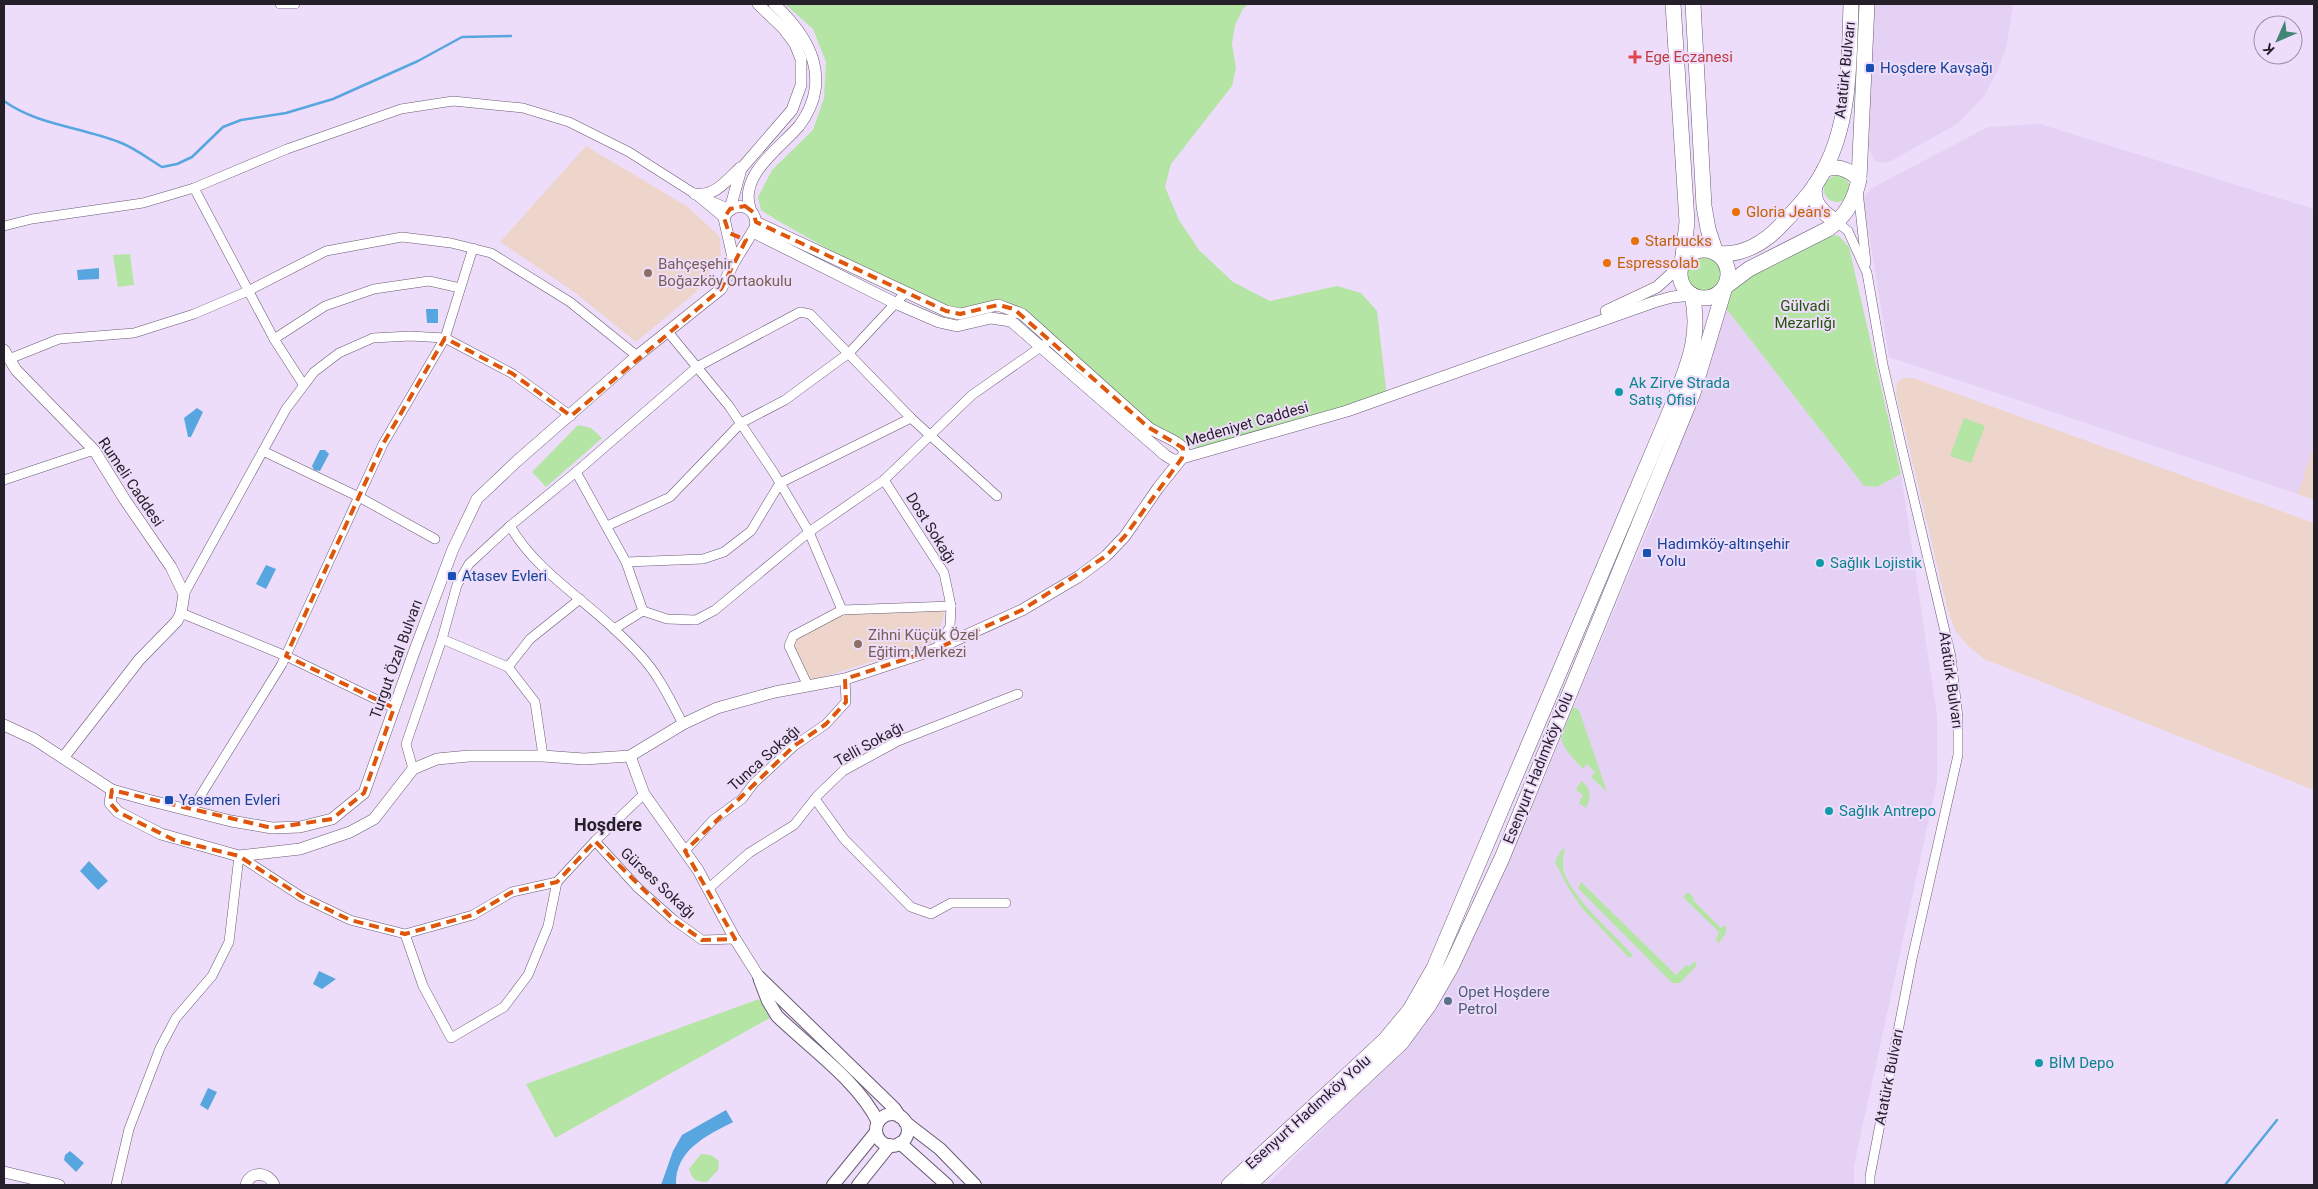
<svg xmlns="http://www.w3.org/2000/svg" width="2318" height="1189" font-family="Roboto,sans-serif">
<rect width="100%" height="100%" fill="#eeddfa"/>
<g fill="#e5d1f4">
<polygon points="1874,4 2013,4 2006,48 1998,69 1985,95 1957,124 1891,161 1882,163 1875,161 1867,144"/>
<polygon points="2040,124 2314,209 2314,445 2298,494 1889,357 1863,198 1872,188 1988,127"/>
<polygon points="1725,307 1864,486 1877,487 1901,474 1937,715 1937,782 1854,1166 1854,1185 1267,1185 1423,1028 1470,937 1527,818 1656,510"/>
</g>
<g fill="#edd5cc">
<polygon points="586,146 688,207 720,237 721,255 696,292 636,342 573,291 500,242"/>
<polygon points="1903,378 1913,378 2314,523 2314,790 1984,659 1967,645 1955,630 1948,611 1896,393 1897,382"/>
<polygon points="2314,445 2314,500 2298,494"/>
<polygon points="943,607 944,615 941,625 932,643 813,680 803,675 789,646 793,636 842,610"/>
</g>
<g fill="#b4e5a4">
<polygon points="785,4 1248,4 1243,9 1235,25 1232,44 1236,68 1232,86 1171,164 1165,187 1179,220 1199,250 1233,282 1270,301 1337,286 1361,293 1377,311 1387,397 1212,448 1181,446 1167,439 1014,309 960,314 905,293 775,219 761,210 758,197 772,170 813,130 824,98 826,62 813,29"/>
<circle cx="1837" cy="189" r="13"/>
<polygon points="1834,235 1839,236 1849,247 1901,474 1877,487 1864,486 1725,307 1731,292 1745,279"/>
<polygon points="130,254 134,285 118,287 113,255"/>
<circle cx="1704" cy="275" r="17"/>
<polygon points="1964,418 1985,426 1971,463 1950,456"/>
<polygon points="578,425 591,428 602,438 546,487 532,472"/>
<path d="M1573,707L1579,710L1607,792L1591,777L1595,772L1587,764L1583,769C1574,759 1564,750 1561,738Z"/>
<path d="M1581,781C1592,788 1591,798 1586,808L1579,803L1583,795L1576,790Z"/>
<path d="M1562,849H1565C1563,857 1562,864 1564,873C1573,898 1613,934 1633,955L1629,958L1582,908L1569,889L1555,862Z"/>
<polygon points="1581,882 1676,975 1686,965 1689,967 1695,961 1697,965 1680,983 1672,983 1578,888"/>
<polygon points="1688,892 1694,898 1693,900 1721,928 1724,925 1726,927 1726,933 1719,943 1716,940 1719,932 1683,897"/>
<polygon points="759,999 770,1018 555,1138 526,1084"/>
<path d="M701,1154L711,1155L719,1161L718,1170L707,1182C697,1182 692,1180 689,1169Z"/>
</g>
<g fill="#58a6e0">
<polygon points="99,268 99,279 78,280 77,270"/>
<polygon points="426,309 438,309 438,323 427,323"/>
<polygon points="197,408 203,412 191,437 188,437 184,418"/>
<polygon points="320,450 325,450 329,454 320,471 314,470 312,466"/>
<polygon points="266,565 276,569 266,589 256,584"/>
<polygon points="89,861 108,881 98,890 80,871"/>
<polygon points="319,971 336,979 322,989 313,984"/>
<polygon points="208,1088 217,1092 208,1110 200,1105"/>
<path d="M726,1110L733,1122C706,1136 675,1150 676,1185H661L673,1151L682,1135Z"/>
<polygon points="70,1151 84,1163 76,1172 64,1160 65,1155"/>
</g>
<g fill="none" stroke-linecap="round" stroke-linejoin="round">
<g stroke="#58a6e0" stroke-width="2.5">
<path d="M4,101C37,125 81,127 119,142C135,148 147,158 162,167L177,164L192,157L223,127L241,120L286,113L333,99L418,61L462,37L511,36"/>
<polyline points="2225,1185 2277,1120"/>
</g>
<defs>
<g id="minor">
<polyline points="280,4 295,4"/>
<polyline points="194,188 274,339 303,384"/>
<polyline points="1858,191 1866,263"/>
<polyline points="704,198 730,209"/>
<polyline points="1837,222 1848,231 1867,273 1883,365 1900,440 1951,657 1958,718 1958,755 1912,959 1870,1176 1870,1185"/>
<polyline points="4,226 32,219 143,203 194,188 287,149 401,109 453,101 523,108 569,122 629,152 695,194 724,218"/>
<polyline points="668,332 729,406 774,473 809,532 884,480 972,395 1045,344"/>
<polyline points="274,339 325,306 374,289 429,281 460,288"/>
<polyline points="9,359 59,339 134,333 194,314 248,291 326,251 402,237 451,243 491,253 570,302 637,356"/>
<polyline points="263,451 359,497 435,539"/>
<polyline points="576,472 626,562 643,611 614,629"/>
<polyline points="4,480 94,450"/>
<polyline points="884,480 944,573 951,606 950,627 936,649"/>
<polyline points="607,526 670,497 741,423 785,400 849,353 905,293"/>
<polyline points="626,562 703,559 724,552 751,531 780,483 911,418"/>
<polyline points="184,594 286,409 314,372 339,353 373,338 410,336 445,338 513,374 571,416"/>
<polyline points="643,611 667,619 696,620 715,610 809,532 842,610"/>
<polyline points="181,613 286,656 394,708"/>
<polyline points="442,639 457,585 469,564 510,526"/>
<polyline points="808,686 789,646 793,636 842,610 951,606"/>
<path d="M683,724C675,709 668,694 659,680C648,661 629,643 613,628C579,596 534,568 510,526L576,472L697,367L800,312L810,314L911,418L997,496"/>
<polyline points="543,756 535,702 508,667 530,639 580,599"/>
<polyline points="413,769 406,744 442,639 508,667"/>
<polyline points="815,799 844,839 911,907 931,914 951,903 1006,903"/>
<polyline points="191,811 282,664 383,444 445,338 473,248"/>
<polyline points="595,841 638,888 674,920 702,940 735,939"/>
<polyline points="685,851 713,820 742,799 754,783 794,746 826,724 846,702 845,679"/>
<polyline points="557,882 512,892 473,915 405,934 423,986 451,1038 504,1007 528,975 548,926 557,882 595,841 644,794"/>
<polyline points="708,889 749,853 794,825 817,796 843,771 898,741 1018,694"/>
<polyline points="116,1185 129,1129 160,1048 176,1018 212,976 229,942 239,856 302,897 350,920 405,934"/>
</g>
<g id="tertiary">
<path d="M695,194C715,197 727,180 740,168"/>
<path d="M750,208C739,175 780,148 799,126C833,80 811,38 774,4"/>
<polyline points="730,209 741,169 792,110 801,85 801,59 795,44 783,28 758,4"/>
<path d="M753,232L895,303L939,322L957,326L991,318L1011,321L1165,455C1168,457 1172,460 1175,460C1183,461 1187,452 1182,447C1175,439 1157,434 1148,427L1022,314L998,305L960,314L946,311L756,222"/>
<polyline points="1606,311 1657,287 1682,264"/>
<polyline points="4,350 16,370 94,450 125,500 171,567 184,594 181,613 177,621 139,660 63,758"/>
<path d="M4,725L34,739L112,790L148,800L231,821L272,828L300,827L332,819L364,793L413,655L453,549L477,499L517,461L637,356L721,289L734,262L755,228C760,206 733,198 724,218L734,262"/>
<polyline points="630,756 644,794 698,870 735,939 759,977"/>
<polyline points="112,790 110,803 118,812 161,834 239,856 300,849 350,832 374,819 413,769 437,759 469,756 543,756 584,759 630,756 683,724 717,708 775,692 845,679 936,649 1022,610 1078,577 1106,556 1125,536 1158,488 1182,458 1347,411 1654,302 1672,297 1692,295"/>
<polyline points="4,1172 59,1185"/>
<path d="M246,1185C250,1170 269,1172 274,1185"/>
</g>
<g id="secondary">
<polyline points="759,977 894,1108 900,1117"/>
<path d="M760,980L768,1001L777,1016C810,1048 858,1081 878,1122"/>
<circle cx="892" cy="1130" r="16"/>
<polyline points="905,1122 940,1149 975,1185"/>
<polyline points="900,1143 947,1185"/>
<polyline points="833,1185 876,1132"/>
<polyline points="858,1185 890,1145"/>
</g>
<g id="primary">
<polyline points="1673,4 1687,222 1682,264"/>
<polyline points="1693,4 1704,206 1708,229 1716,253"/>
<path d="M1824,170C1838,164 1849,170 1859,179"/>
<path d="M1815,185C1811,204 1823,213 1837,222"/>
<circle cx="1704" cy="274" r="24"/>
<path d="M1716,253C1742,257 1766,242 1783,223C1798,207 1813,191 1823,172C1851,122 1849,59 1851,4"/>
<path d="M1725,287L1749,269L1828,229C1845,217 1855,200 1859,179L1867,4"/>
<path d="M1229,1185L1385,1040L1410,1010L1434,968L1671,409C1686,369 1702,338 1692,295"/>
<polyline points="1249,1185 1401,1043 1429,1005 1451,967 1502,858 1693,393 1725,287"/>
</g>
</defs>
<use href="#minor" stroke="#685a72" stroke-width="10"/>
<use href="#tertiary" stroke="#685a72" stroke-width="12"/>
<use href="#secondary" stroke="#685a72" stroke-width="14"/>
<use href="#primary" stroke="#685a72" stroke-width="16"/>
<use href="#minor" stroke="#fff" stroke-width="9"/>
<use href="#tertiary" stroke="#fff" stroke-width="11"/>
<use href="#secondary" stroke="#fff" stroke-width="12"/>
<use href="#primary" stroke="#fff" stroke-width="15"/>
</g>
<path fill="none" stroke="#de560d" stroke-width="4" stroke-dasharray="10 6" stroke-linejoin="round" d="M745,206L753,212L756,222L946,311L960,314L998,305L1014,309L1148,427L1183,448L1182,458L1125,536L1106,556L1022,610L936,649L845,679L846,702L826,724L794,746L685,851L735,939L702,940L674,920L595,841L557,882L512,892L473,915L405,934L350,920L302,897L239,856L174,840L118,812L110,803L112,790L272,828L332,819L364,793L394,708L286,656L383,444L445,338L513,374L571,416L721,289L746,240L729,233L724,218L730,209Z"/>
<path fill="#e0444e" stroke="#eeddfa" stroke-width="2" d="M1632.5 49.5h5v5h5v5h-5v5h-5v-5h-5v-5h5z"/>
<g fill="#1a4fb4" stroke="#eeddfa" stroke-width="2">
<rect x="1865" y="63" width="10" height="10" rx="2.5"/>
<rect x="1642" y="548" width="10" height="10" rx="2.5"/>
<rect x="447" y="571" width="10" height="10" rx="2.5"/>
<rect x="164" y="795" width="10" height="10" rx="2.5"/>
</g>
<g fill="#e8710a" stroke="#eeddfa" stroke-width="2">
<circle cx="1736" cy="212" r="5"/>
<circle cx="1635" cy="241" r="5"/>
<circle cx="1607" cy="263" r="5"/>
</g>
<g fill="#8d6e63" stroke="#eeddfa" stroke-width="2">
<circle cx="648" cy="273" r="5"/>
<circle cx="858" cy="644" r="5"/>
</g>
<g fill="#0f9aa8" stroke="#eeddfa" stroke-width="2">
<circle cx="1619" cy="392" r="5"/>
<circle cx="1820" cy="563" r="5"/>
<circle cx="1829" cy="811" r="5"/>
<circle cx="2039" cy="1063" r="5"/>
</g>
<circle fill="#5c6f8a" stroke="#eeddfa" stroke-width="2" cx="1448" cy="1001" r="5"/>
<g text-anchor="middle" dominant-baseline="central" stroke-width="4" stroke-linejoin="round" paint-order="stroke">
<g font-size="15" fill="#be3a42" stroke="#eeddfa" text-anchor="start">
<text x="1645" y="57">Ege Eczanesi</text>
</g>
<g font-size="15" fill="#164399" stroke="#eeddfa" text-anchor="start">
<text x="1880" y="68">Hoşdere Kavşağı</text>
<text x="1657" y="544">Hadımköy-altınşehir<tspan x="1657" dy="17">Yolu</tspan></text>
<text x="462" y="576">Atasev Evleri</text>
<text x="179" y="800">Yasemen Evleri</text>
</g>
<g font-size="15" fill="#251f29" stroke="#eeddfa">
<text transform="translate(1845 70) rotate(-84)">Atatürk Bulvarı</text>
<text transform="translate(1247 424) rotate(-16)">Medeniyet Caddesi</text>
<text transform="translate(131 482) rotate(56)">Rumeli Caddesi</text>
<text transform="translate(931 528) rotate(58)">Dost Sokağı</text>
<text transform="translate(396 659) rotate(-70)">Turgut Özal Bulvarı</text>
<text transform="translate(1951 680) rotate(82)">Atatürk Bulvarı</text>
<text transform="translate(869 744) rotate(-29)">Telli Sokağı</text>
<text transform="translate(764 758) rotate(-42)">Tunca Sokağı</text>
<text transform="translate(1538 768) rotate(-68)">Esenyurt Hadımköy Yolu</text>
<text transform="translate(658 883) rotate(43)">Gürses Sokağı</text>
<text transform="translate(1889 1077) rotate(-79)">Atatürk Bulvarı</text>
<text transform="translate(1308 1112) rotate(-42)">Esenyurt Hadımköy Yolu</text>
</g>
<g font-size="15" fill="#c56008" stroke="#eeddfa" text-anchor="start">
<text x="1746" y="212">Gloria Jean's</text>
<text x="1645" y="241">Starbucks</text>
<text x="1617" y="263">Espressolab</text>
</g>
<g font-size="15" fill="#785e54" stroke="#eeddfa" text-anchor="start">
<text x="658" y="264">Bahçeşehir<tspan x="658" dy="17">Boğazköy Ortaokulu</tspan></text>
<text x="868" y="635">Zihni Küçük Özel<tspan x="868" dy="17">Eğitim Merkezi</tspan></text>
</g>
<g font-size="15" fill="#22550a" stroke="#eeddfa">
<text x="1805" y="306">Gülvadi<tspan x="1805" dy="17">Mezarlığı</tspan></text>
</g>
<g font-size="15" fill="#0d838f" stroke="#eeddfa" text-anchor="start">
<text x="1629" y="383">Ak Zirve Strada<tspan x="1629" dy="17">Satış Ofisi</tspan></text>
<text x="1830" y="563">Sağlık Lojistik</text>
<text x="1839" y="811">Sağlık Antrepo</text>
<text x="2049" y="1063">BİM Depo</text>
</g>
<g font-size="15" fill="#4e5e75" stroke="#eeddfa" text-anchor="start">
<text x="1458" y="992">Opet Hoşdere<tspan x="1458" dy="17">Petrol</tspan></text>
</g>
<g font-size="18" font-weight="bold" fill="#251f29" stroke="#eeddfa">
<text x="608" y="824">Hoşdere</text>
</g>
</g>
<rect width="2318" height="1189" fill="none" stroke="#251f29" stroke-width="10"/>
<g transform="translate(2278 40) rotate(225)"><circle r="24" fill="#eeddfa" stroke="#9e91a6"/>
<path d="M0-4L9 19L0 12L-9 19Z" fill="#448676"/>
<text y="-8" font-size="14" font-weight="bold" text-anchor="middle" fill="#251f29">K</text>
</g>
</svg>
